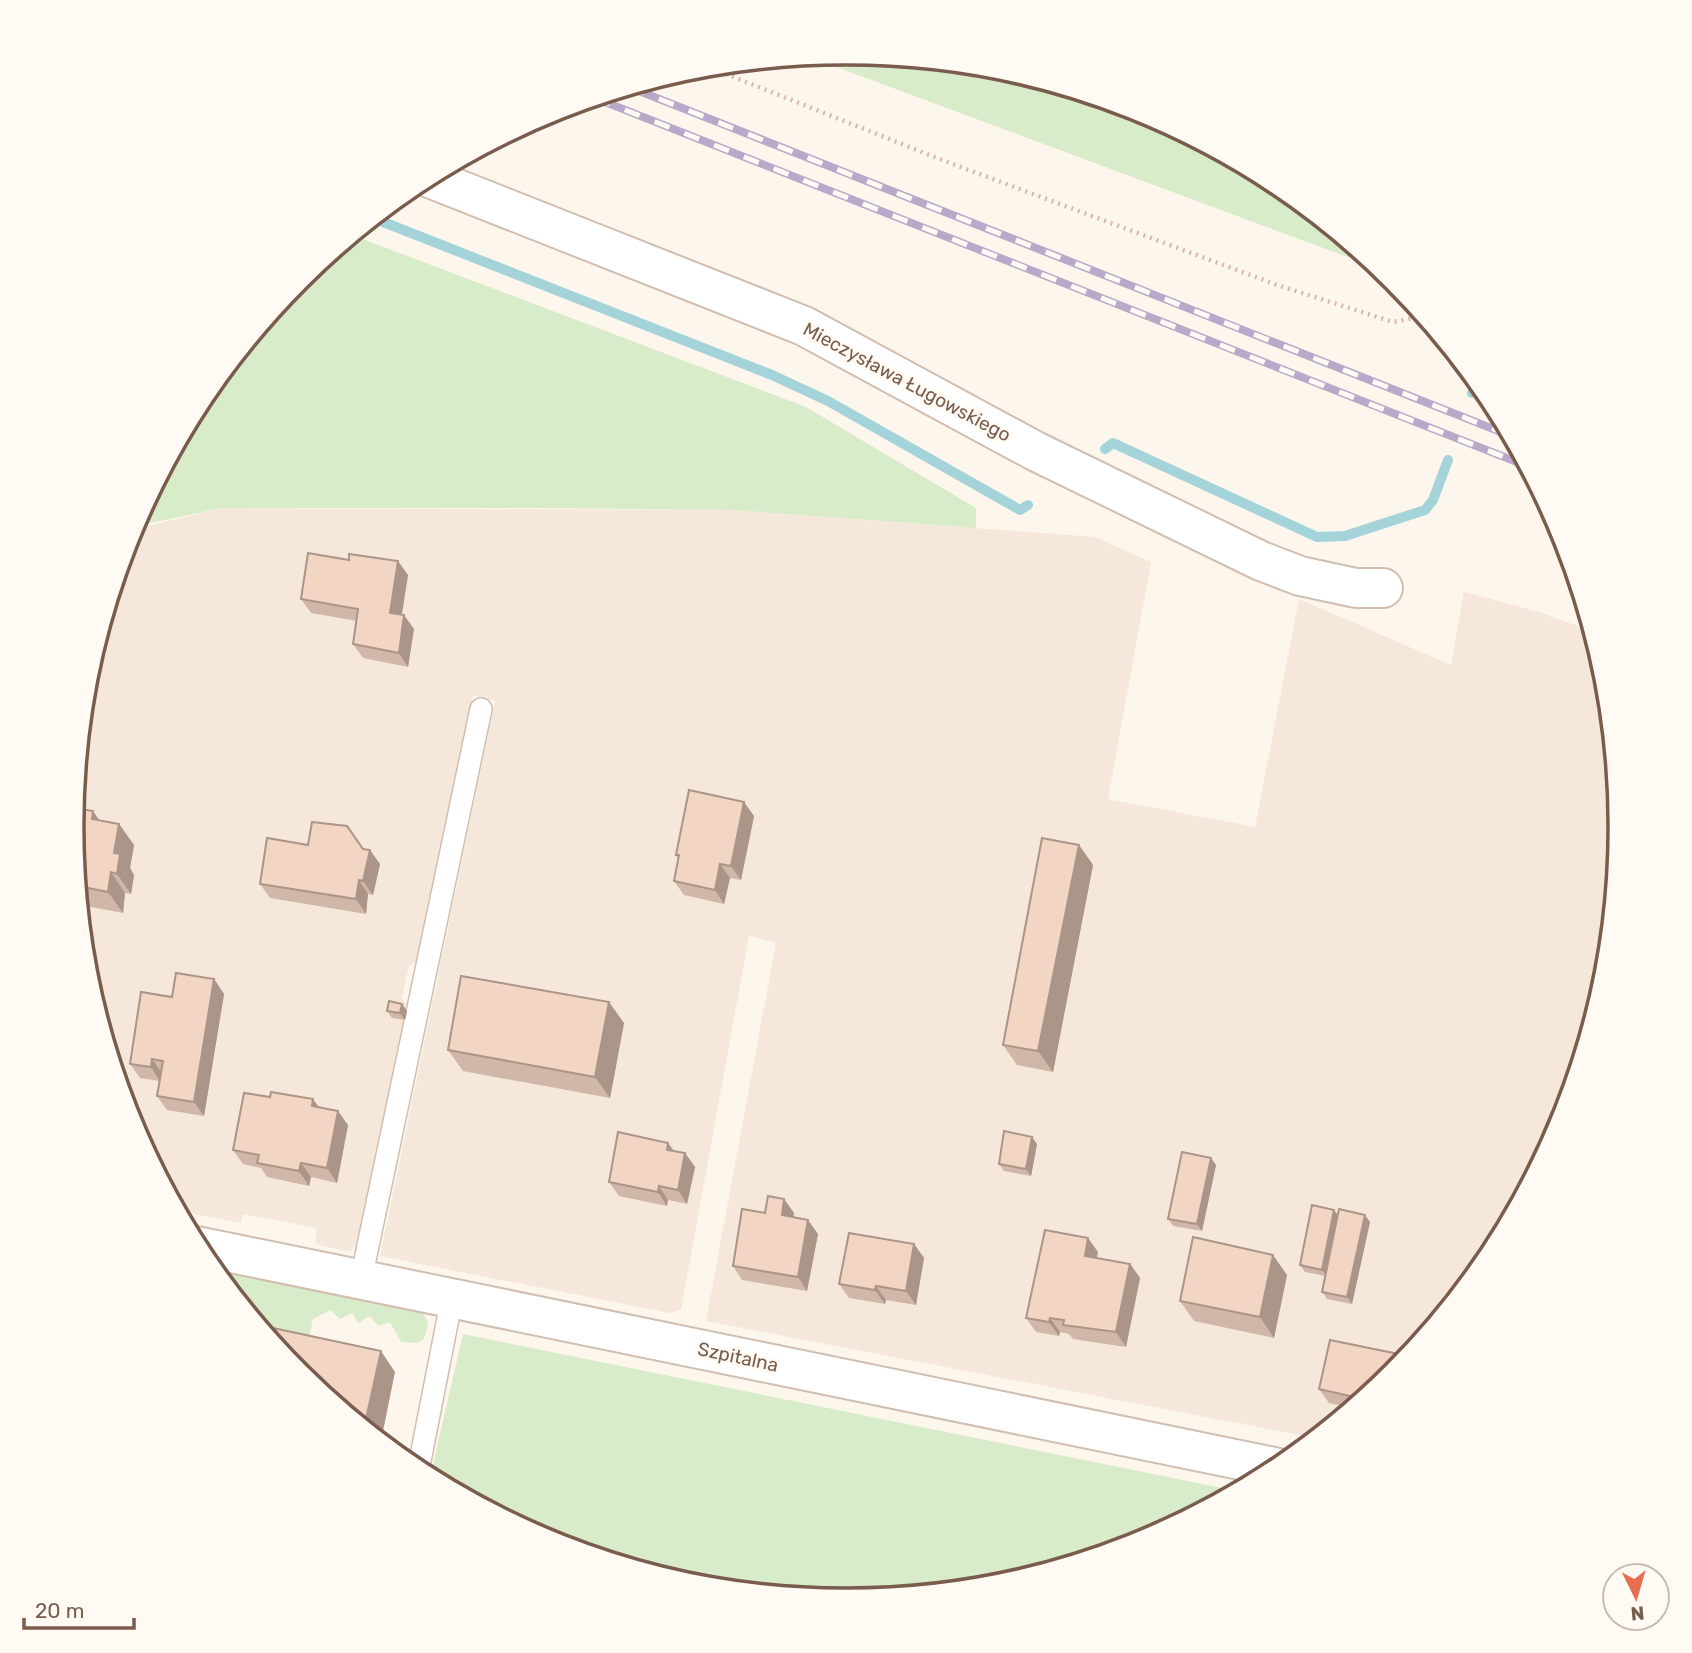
<svg xmlns="http://www.w3.org/2000/svg" width="1692" height="1653" font-family="Rubik,sans-serif">
<rect width="100%" height="100%" fill="#fdf6ec"/>
<polygon fill="#f5e8da" points="222,508 732,510 1095,537 1151,562 1108,799 1255,827 1299,599 1451,665 1464,592 1539,612 1592,631 1605,676 1620,827 1605,978 1561,1123 1489,1257 1393,1374 1315,1438 706,1321 776,943 749,936 681,1310 669,1313 380,1256 495,701 473,695 418,960 409,966 405,983 402,998 408,1007 359,1244 349,1252 315,1244 317,1228 243,1214 241,1223 178,1211 131,1122 87,977 72,826 87,675 131,530"/>
<g fill="#d8ecc9">
<polygon points="846,53 997,67 1143,112 1276,183 1362,254 1361,262 807,56"/>
<polygon points="352,235 806,407 976,508 976,528 732,510 537,508 222,508 132,527 203,396 299,279"/>
<path d="M211,1267L419,1310C431,1321 429,1326 423,1340L417,1343L401,1342L390,1322L378,1326L370,1316L358,1323L352,1313L340,1319L331,1310L313,1319L306,1353L276,1347Z"/>
<polygon points="463,1334 1237,1491 1142,1542 997,1586 846,1600 695,1586 549,1541 430,1477"/>
</g>
<g fill="none" stroke-linecap="round" stroke-linejoin="round">
<g stroke="#a5d3da" stroke-width="10">
<polyline points="373,218 772,375 828,401 1020,510 1028,505"/>
<polyline points="1472,393 1477,381"/>
<polyline points="1105,449 1113,443 1317,537 1345,536 1425,510 1433,500 1448,460"/>
</g>
<defs>
<g id="lane">
<polyline points="361,1279 481,709"/>
<polyline points="418,1471 452,1298"/>
</g>
<g id="street">
<polyline points="427,177 804,326 1035,451 1261,561 1300,576 1356,588 1383,588"/>
<polyline points="197,1246 1279,1468"/>
</g>
</defs>
<use href="#lane" stroke="#d1beb0" stroke-width="24"/>
<use href="#street" stroke="#d1beb0" stroke-width="42"/>
<polyline stroke="#d9b8a5" stroke-width="4.5" stroke-dasharray="2 5" stroke-linecap="butt" points="706,66 942,160 1277,285 1393,322 1424,316"/>
<use href="#lane" stroke="#fff" stroke-width="21"/>
<use href="#street" stroke="#fff" stroke-width="38"/>
<defs>
<g id="rail">
<polyline points="629,87 1511,436"/>
<polyline points="595,98 1527,466"/>
</g>
</defs>
<use href="#rail" stroke="#b9a8c9" stroke-width="8"/>
<use href="#rail" stroke="#fffaf3" stroke-width="5" stroke-dasharray="16" stroke-linecap="butt"/>
</g>
<g fill="#d1b7a8">
<polygon points="408,575 401,615 414,629 408,667 363,658 353,644 357,621 311,613 301,599"/>
<polygon points="754,816 741,880 730,878 724,904 684,895 674,881 678,859 676,855"/>
<polygon points="99,821 119,824 134,845 130,868 134,875 131,894 125,893 123,913 80,905 72,826"/>
<polygon points="308,845 363,849 380,864 373,895 368,894 366,914 270,898 260,884"/>
<polygon points="1079,845 1093,865 1053,1072 1017,1065 1003,1045"/>
<polygon points="214,979 224,994 204,1116 167,1110 157,1096 160,1081 140,1078 130,1064 172,997"/>
<polygon points="402,1004 407,1011 405,1020 392,1018 387,1011"/>
<polygon points="624,1023 610,1098 463,1071 448,1050"/>
<polygon points="319,1107 348,1125 337,1183 311,1177 309,1186 267,1177 261,1168 243,1164 233,1150"/>
<polygon points="668,1143 674,1151 685,1153 695,1167 687,1204 668,1200 667,1206 619,1196 609,1182"/>
<polygon points="1037,1144 1031,1176 1004,1171 999,1164"/>
<polygon points="1216,1165 1202,1231 1173,1226 1168,1219"/>
<polygon points="784,1199 794,1213 793,1217 818,1234 807,1291 742,1280 733,1266 765,1213"/>
<polygon points="1334,1210 1338,1215 1370,1222 1352,1304 1327,1299 1322,1292 1325,1276 1305,1272 1300,1265"/>
<polygon points="914,1244 924,1258 916,1305 886,1300 885,1304 849,1298 839,1284"/>
<polygon points="1098,1252 1097,1258 1130,1264 1140,1278 1126,1347 1073,1339 1069,1334 1060,1332 1059,1336 1036,1332 1026,1318"/>
<polygon points="1287,1275 1274,1338 1194,1321 1180,1301"/>
<polygon points="1393,1374 1351,1408 1329,1403 1319,1389"/>
</g>
<g fill="#aa9588">
<polygon points="398,561 408,575 400,627 390,613"/>
<polygon points="404,615 414,629 408,667 399,653"/>
<polygon points="744,802 754,816 741,880 731,866"/>
<polygon points="93,811 107,832 92,819"/>
<polygon points="119,824 134,845 130,868 134,875 131,894 117,874 114,853"/>
<polygon points="1079,845 1093,865 1053,1072 1038,1051"/>
<polygon points="370,850 380,864 373,895 363,881"/>
<polygon points="720,864 730,878 724,904 715,890"/>
<polygon points="111,872 125,893 123,913 108,892"/>
<polygon points="359,880 368,894 366,914 356,899"/>
<polygon points="214,979 224,994 204,1116 194,1102"/>
<polygon points="609,1002 624,1023 610,1098 595,1077"/>
<polygon points="402,1004 407,1011 405,1020 400,1013"/>
<polygon points="152,1059 162,1073 160,1081 151,1067"/>
<polygon points="313,1099 323,1113 312,1106"/>
<polygon points="338,1111 348,1125 337,1183 327,1168"/>
<polygon points="1032,1137 1037,1144 1031,1176 1026,1169"/>
<polygon points="668,1143 678,1157 667,1150"/>
<polygon points="685,1153 695,1167 687,1204 678,1190"/>
<polygon points="1211,1158 1216,1165 1202,1231 1197,1224"/>
<polygon points="301,1163 311,1177 309,1186 299,1171"/>
<polygon points="659,1186 668,1200 667,1206 658,1192"/>
<polygon points="784,1199 794,1213 791,1230 782,1215"/>
<polygon points="1334,1210 1339,1217 1327,1277 1322,1270"/>
<polygon points="1365,1215 1370,1222 1352,1304 1347,1297"/>
<polygon points="808,1220 818,1234 807,1291 798,1277"/>
<polygon points="1088,1238 1098,1252 1094,1270 1085,1256"/>
<polygon points="914,1244 924,1258 916,1305 906,1291"/>
<polygon points="1273,1255 1287,1275 1274,1338 1260,1317"/>
<polygon points="1130,1264 1140,1278 1126,1347 1116,1332"/>
<polygon points="876,1286 886,1300 885,1304 875,1290"/>
<polygon points="1050,1318 1060,1332 1059,1336 1049,1322"/>
<polygon points="381,1351 395,1372 381,1441 364,1428"/>
</g>
<g fill="#f3d5c3" stroke="#aa9588" stroke-width="2">
<polygon points="308,553 349,560 349,554 398,561 390,613 404,615 399,653 353,644 358,609 301,599"/>
<polygon points="689,790 744,802 731,866 720,864 715,890 674,881 679,855 676,855"/>
<polygon points="74,808 93,811 92,819 119,824 114,853 120,854 117,874 111,872 108,892 78,886 72,826"/>
<polygon points="312,822 347,826 363,849 370,850 363,881 359,880 356,899 260,884 267,838 308,845"/>
<polygon points="1042,838 1079,845 1038,1051 1003,1045"/>
<polygon points="176,973 214,979 194,1102 157,1096 163,1061 152,1059 151,1067 130,1064 141,992 172,997"/>
<polygon points="461,976 609,1002 595,1077 448,1050"/>
<polygon points="389,1001 402,1004 400,1013 387,1011"/>
<polygon points="271,1092 313,1099 312,1106 338,1111 327,1168 301,1163 299,1171 257,1163 259,1155 233,1150 244,1093 270,1097"/>
<polygon points="1004,1131 1032,1137 1026,1169 999,1164"/>
<polygon points="618,1132 668,1143 667,1150 685,1153 678,1190 659,1186 658,1192 609,1182"/>
<polygon points="1182,1152 1211,1158 1197,1224 1168,1219"/>
<polygon points="768,1196 784,1199 782,1215 808,1220 798,1277 733,1266 742,1209 765,1213"/>
<polygon points="1312,1205 1334,1210 1322,1270 1300,1265"/>
<polygon points="1339,1209 1365,1215 1347,1297 1322,1292"/>
<polygon points="1045,1230 1088,1238 1085,1256 1130,1264 1116,1332 1063,1325 1064,1320 1050,1318 1049,1322 1026,1318"/>
<polygon points="849,1233 914,1244 906,1291 876,1286 875,1290 839,1284"/>
<polygon points="1193,1237 1273,1255 1260,1317 1180,1301"/>
<polygon points="259,1325 381,1351 364,1428 298,1374"/>
<polygon points="1330,1340 1408,1356 1393,1374 1363,1399 1319,1389"/>
</g>
<g text-anchor="middle" dominant-baseline="central" stroke-width="6" stroke-linejoin="round" paint-order="stroke">
<g font-size="19" fill="#7a5c4d" stroke="#fffaf3">
<text transform="translate(907 382) rotate(28)">Mieczysława Ługowskiego</text>
<text transform="translate(738 1357) rotate(12)">Szpitalna</text>
</g>
</g>
<path d="M0 0H1692V1653H0ZM845 65H847A761 761 0 0 1 1608 826V827A761 761 0 0 1 847 1588H845A761 761 0 0 1 84 827V826A761 761 0 0 1 845 65Z" fill="#fffaf3" fill-rule="evenodd"/>
<path fill="none" stroke="#7a5c4d" stroke-width="3.5" d="M845 65H847A761 761 0 0 1 1608 826V827A761 761 0 0 1 847 1588H845A761 761 0 0 1 84 827V826A761 761 0 0 1 845 65Z"/>
<g transform="translate(1636 1597) rotate(175)"><circle r="33" fill="#fffaf3" stroke="#cabbb1" stroke-width="2"/>
<path d="M0-5L12 26L0 18L-12 26Z" fill="#e76f51"/>
<text y="-10" font-size="19" font-weight="bold" text-anchor="middle" fill="#7a5c4d">N</text>
</g>
<path d="M24 1618v10h110v-10" fill="none" stroke="#7a5c4d" stroke-width="3.5"/>
<text x="35" y="1618" font-size="21" fill="#7a5c4d" stroke="#fffaf3" stroke-width="5" paint-order="stroke">20 m</text>
</svg>
